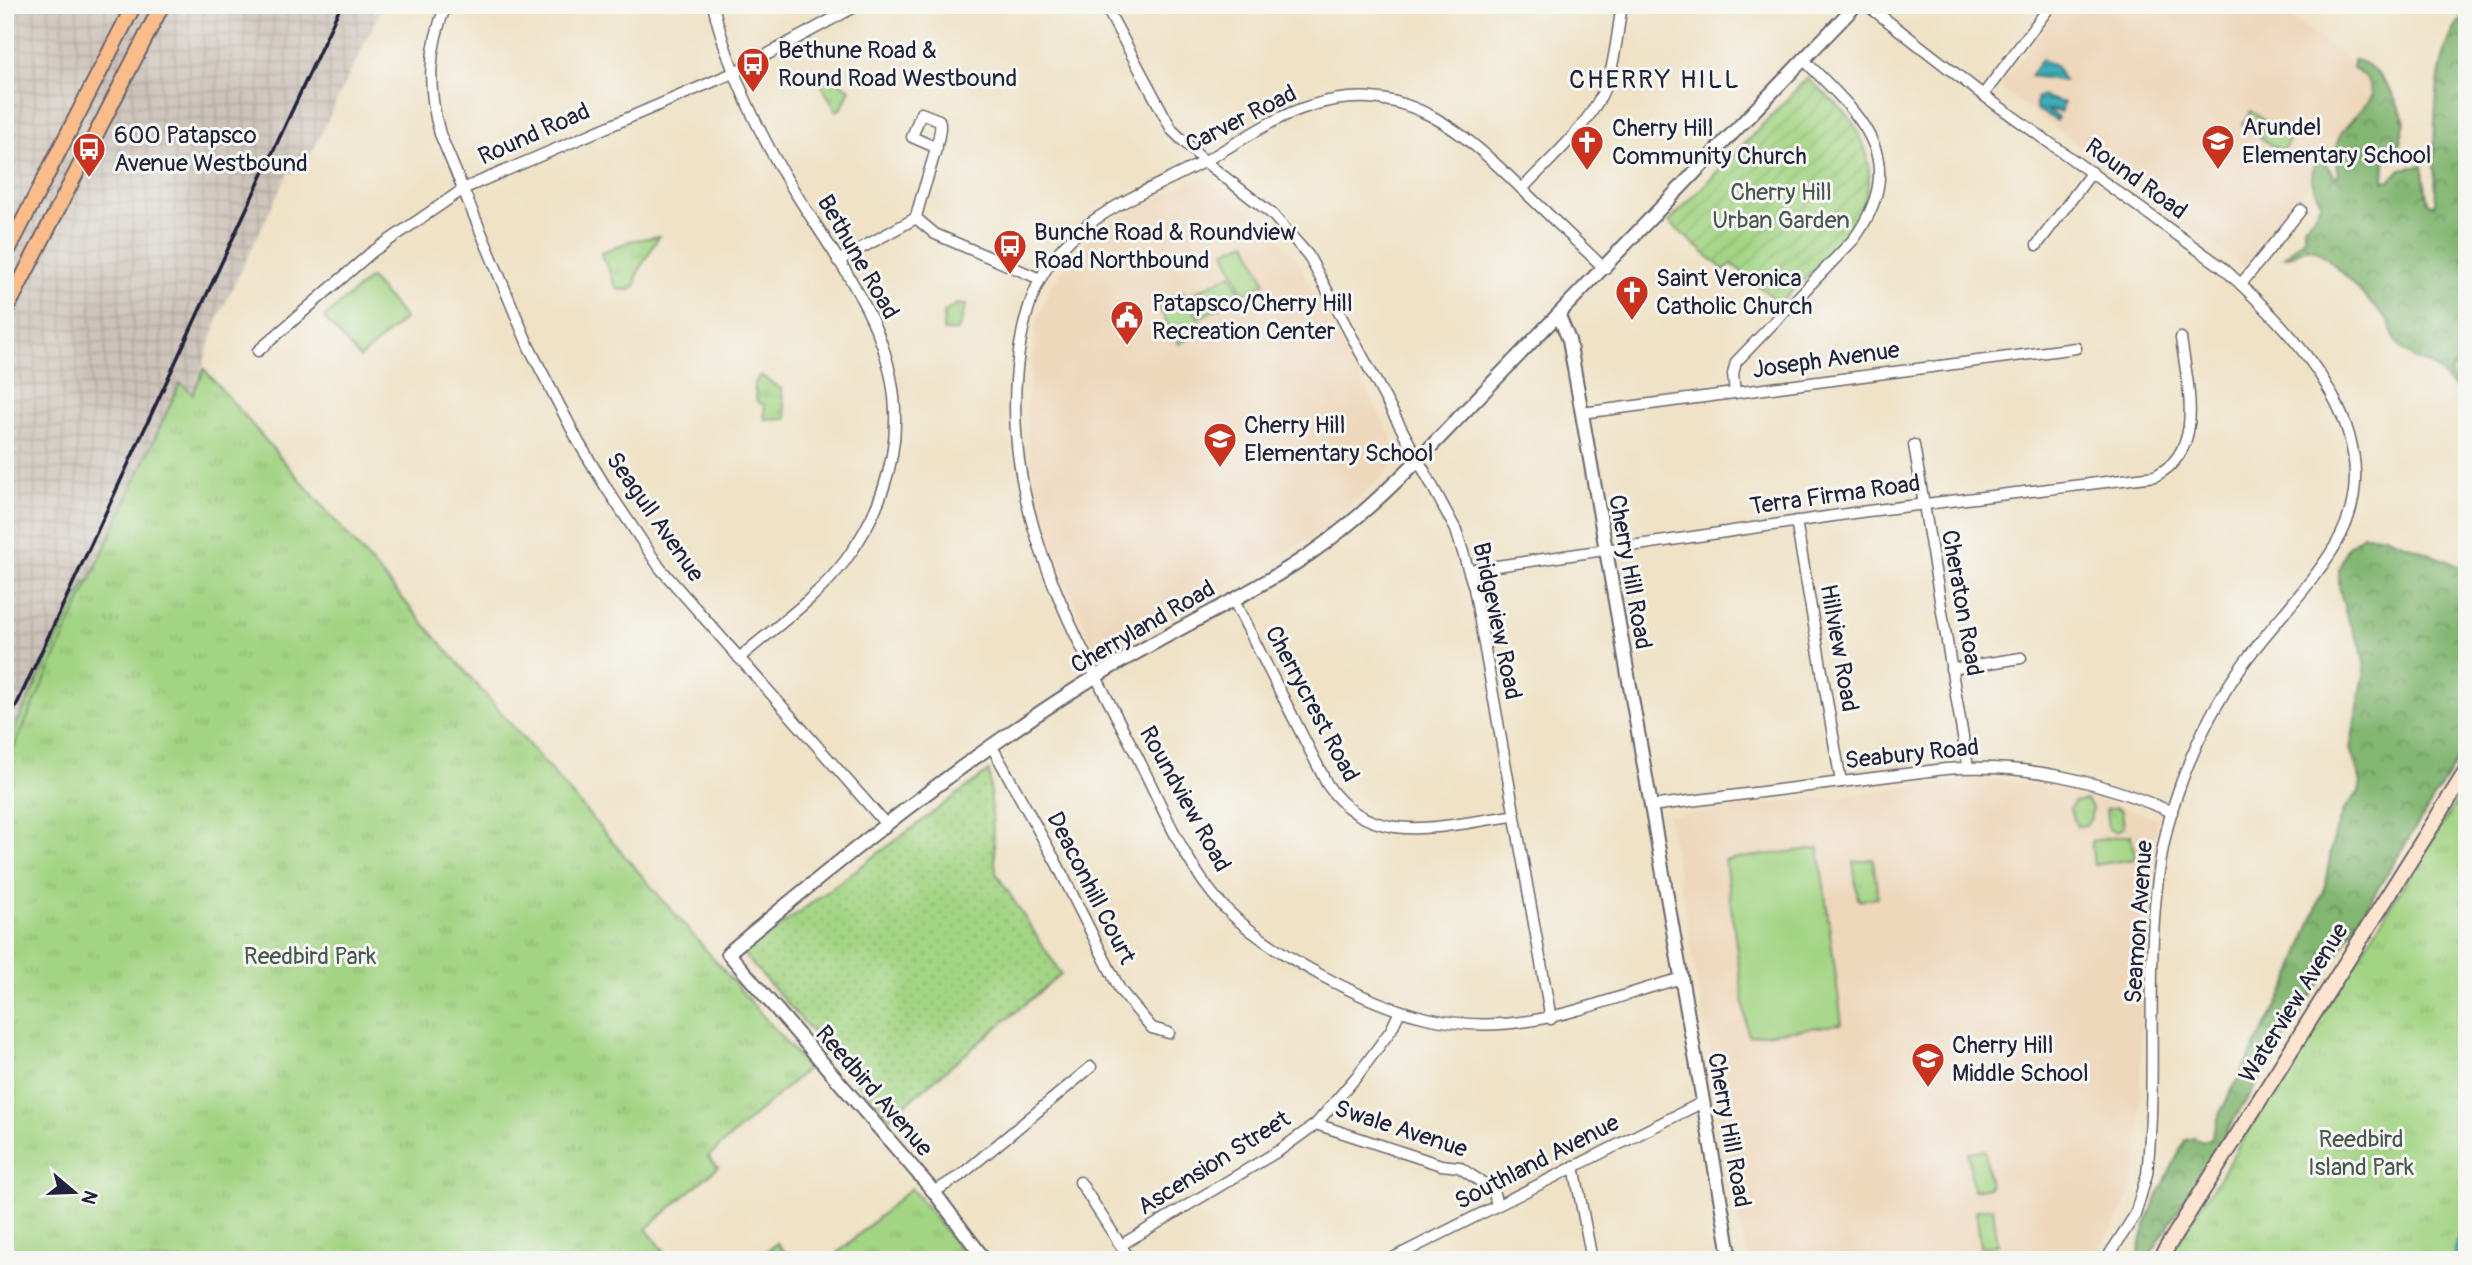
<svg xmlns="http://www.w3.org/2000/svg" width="2472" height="1265" font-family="Pangolin,sans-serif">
<defs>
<pattern id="industrial-grid" width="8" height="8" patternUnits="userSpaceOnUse" patternTransform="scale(1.75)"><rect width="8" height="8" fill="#ccc2b9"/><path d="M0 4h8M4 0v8" fill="none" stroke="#afa6a0"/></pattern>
<pattern id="grass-dots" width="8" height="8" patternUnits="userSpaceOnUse" patternTransform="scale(1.75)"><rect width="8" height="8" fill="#a3d483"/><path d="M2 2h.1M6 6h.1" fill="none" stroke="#8cb672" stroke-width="1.8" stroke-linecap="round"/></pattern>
<pattern id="forest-crowns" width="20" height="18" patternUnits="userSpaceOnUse" patternTransform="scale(1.75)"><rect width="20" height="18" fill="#82b671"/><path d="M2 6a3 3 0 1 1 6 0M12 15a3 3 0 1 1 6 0" fill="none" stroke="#6a945e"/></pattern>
<pattern id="wetland-marsh" width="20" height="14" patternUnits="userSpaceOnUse" patternTransform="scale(1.75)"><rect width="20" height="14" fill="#a3d483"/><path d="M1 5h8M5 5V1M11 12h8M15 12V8" fill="none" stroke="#8cb672"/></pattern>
<pattern id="park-tufts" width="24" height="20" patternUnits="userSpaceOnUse" patternTransform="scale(1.75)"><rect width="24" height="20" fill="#a3d483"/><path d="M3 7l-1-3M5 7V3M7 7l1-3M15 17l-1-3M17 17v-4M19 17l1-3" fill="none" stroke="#8cb672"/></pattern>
<pattern id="garden-furrows" width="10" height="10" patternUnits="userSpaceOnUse" patternTransform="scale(1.75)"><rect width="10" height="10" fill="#a3d483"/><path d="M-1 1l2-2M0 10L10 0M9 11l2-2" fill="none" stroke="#8cb672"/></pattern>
<pattern id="water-rules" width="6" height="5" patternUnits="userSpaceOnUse" patternTransform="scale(1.75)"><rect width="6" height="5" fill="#3dadb9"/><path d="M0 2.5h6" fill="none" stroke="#338c98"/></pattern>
</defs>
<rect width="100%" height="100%" fill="#f6f6f2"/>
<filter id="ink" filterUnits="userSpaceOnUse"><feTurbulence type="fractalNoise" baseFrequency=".0143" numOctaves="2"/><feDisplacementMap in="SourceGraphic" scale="14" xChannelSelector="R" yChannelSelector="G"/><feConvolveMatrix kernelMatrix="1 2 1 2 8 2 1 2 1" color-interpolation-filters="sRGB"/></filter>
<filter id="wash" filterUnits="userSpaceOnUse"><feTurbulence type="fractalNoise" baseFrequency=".00686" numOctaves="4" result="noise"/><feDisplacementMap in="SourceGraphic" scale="28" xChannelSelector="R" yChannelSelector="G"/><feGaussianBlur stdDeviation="1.57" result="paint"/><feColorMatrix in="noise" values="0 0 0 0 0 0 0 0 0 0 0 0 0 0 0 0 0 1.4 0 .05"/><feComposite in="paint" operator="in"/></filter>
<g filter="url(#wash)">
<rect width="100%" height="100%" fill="#efe2c6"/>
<g fill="#eed7bb">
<polygon points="2061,5 2274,5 2386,88 2246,268 1999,87"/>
<polygon points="1202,176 1264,222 1298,261 1402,457 1343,513 1310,538 1099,658 1052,550 1033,481 1026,410 1036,325 1050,288 1078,247 1123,216"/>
<polygon points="1990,779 2069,789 2158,819 2151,847 2143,913 2139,1152 2131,1193 2124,1211 2091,1260 1747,1260 1668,816"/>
</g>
<polygon fill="url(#industrial-grid)" points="5,5 383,5 303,171 288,173 219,316 193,394 180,384 5,766"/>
<g fill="url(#grass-dots)" stroke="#627b5f" stroke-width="2">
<polygon points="2467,342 2467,394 2451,378 2450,373"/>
<polygon points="989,771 996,873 1061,974 889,1118 743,954"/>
</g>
<g fill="url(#forest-crowns)" stroke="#526c56" stroke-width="2">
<path d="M2467,11V342L2450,373L2451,378L2467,394V400L2429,363C2409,362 2391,340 2389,320C2373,310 2324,246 2309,248C2301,249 2293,257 2285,257L2304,238V226L2314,216L2321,202C2313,188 2307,175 2318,161H2324L2335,177L2338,175L2334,151L2341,133L2373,95L2366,78L2353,68V60C2380,63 2396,99 2405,121L2400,143L2385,161L2384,181L2391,180L2401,169L2422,166L2428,203L2434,206C2438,193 2434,176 2434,163C2435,113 2433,50 2467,11Z"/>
<path d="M2363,535L2385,536L2467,569V745L2147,1260H2138C2142,1219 2168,1177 2185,1140L2194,1138L2202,1142L2211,1138L2221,1111L2289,982L2325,885L2333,840L2343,811L2359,792L2361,782L2350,749L2365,670L2361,646L2347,619L2339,586V570L2347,547Z"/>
</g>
<polygon fill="url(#wetland-marsh)" stroke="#627b5f" stroke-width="2" points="91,580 5,771 5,749 85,582"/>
<g fill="url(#park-tufts)" stroke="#627b5f" stroke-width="2">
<polygon points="831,77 850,89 842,108 836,111 820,82"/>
<polygon points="2251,111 2290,139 2281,152 2242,124"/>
<polygon points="659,236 637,274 636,285 630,290 617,289 601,253 630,241"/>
<polygon points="1183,291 1205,330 1179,344 1157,305"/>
<polygon points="956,304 966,305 958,331 943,331 944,313"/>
<polygon points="204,369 808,1068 708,1157 718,1167 646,1229 672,1260 5,1260 5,767 180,383 193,394"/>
<polygon points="760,375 781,389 787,419 765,420 764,405 757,401 754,385"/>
<polygon points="2467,785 2467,1212 2454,1248 2454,1260 2167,1260"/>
<polygon points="2086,800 2092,807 2091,818 2086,825 2077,826 2070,809 2074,802"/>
<polygon points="2116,808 2122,811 2124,827 2116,832 2108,829 2106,810"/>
<polygon points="1873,859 1878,898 1858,900 1853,862"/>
<polygon points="911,1188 969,1260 830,1260"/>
<polygon points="777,1243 791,1260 757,1260"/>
</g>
<path fill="url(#garden-furrows)" stroke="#627b5f" stroke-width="2" d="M1807,78C1823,93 1846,109 1856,128C1899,204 1828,256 1779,303L1732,264L1725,271L1669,222Z"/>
<g fill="#a3d483" stroke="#627b5f" stroke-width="2">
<polygon points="1247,242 1265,283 1243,293 1225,251"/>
<polygon points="1231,274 1242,296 1201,317 1190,295"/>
<polygon points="370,278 405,318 360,358 324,318"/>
<polygon points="2131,835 2135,859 2094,865 2091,841"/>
<polygon points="1819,848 1842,1024 1748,1036 1725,860"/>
<polygon points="1985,1150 1990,1187 1973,1190 1968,1152"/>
<polygon points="1993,1208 1998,1245 1981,1247 1976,1210"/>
</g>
<g fill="url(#water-rules)" stroke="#30687a" stroke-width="2">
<polygon points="2042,59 2056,67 2064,81 2030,76"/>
<polygon points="2041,96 2064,103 2061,112 2047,110 2058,117 2057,121 2036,109 2036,98"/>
<polygon points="2467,1212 2467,1260 2454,1260 2454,1248"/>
</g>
</g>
<g filter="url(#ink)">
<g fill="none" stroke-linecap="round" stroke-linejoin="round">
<defs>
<g id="minor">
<path d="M446,5C428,49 427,88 440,134L529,347L579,443L607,489L660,568L885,823"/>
<path d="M713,5C727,64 752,119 782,171C836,263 912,342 892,455C885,494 868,530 845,561C817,598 774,628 739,658"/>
<polyline points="1105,5 1172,130 1204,161 1272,214 1308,255 1456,530 1474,588 1551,1019"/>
<path d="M1867,5L1983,95L2222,267C2296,334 2399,439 2335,546C2309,589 2270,626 2241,667C2210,711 2188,758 2172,810C2138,927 2160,1054 2147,1174L2135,1215L2106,1260"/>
<polyline points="1983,95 2051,5"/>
<path d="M1522,189C1554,155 1596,121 1610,74C1616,52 1618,28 1622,5"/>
<path d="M916,218C919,198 946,130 939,120L921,113L912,137L937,148"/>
<polyline points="916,218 935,234 1040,279"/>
<polyline points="2037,245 2092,172"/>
<polyline points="838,261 916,218"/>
<path d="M1605,269C1578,243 1551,217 1524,191C1464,132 1404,77 1313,105C1274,116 1240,142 1205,161C1146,193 1074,215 1041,278C1027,304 1020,338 1017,368C1002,510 1073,632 1136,754C1162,805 1184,865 1224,907C1268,952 1367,1005 1427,1018C1523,1040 1593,1002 1682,978"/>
<polyline points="2241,284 2301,210"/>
<polyline points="258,351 372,252 465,188 733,73 858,5"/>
<path d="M1735,393L1733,374L1736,362L1854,239C1911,158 1861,117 1805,61"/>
<polyline points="1582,413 2076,348"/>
<polyline points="1914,445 1968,767"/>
<polyline points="1796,521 1841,782"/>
<path d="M1470,570L1860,512L2155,476C2207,450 2187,385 2181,338"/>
<path d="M1233,599L1327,784C1371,851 1446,824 1513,816"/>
<polyline points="1951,669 2021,658"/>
<polyline points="991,745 1056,862 1120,990 1152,1028 1169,1033"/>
<path d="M1650,806L1945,769C2026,763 2097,780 2172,812"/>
<polyline points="1316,1124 1441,1165 1459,1167 1493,1190 1497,1205"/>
<polyline points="1574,1166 1592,1260"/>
<polyline points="1080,1182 1130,1260"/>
<polyline points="934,1192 961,1175 1091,1067"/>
<polyline points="1121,1245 1280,1150 1316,1124 1357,1076 1391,1030 1400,1011"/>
<polyline points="1389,1260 1703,1102"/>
</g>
<g id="tertiary">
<polyline points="1559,316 1569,340 1731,1260"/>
<path d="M985,1260L934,1192L728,953C846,855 964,758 1095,677C1159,637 1229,606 1293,565C1339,536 1379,499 1418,460L1856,5"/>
</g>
<polyline id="secondary" points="2159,1260 2467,770"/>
<g id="primary">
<polyline points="5,256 134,5"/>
<polyline points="5,312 162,5"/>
</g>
</defs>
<use href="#minor" stroke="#6a656c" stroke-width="13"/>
<use href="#tertiary" stroke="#6a656c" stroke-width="16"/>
<use href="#secondary" stroke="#6a656c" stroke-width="18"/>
<use href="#primary" stroke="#6a656c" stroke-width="18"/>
<use href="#minor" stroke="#fff" stroke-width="10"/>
<use href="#tertiary" stroke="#fff" stroke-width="12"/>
<use href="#secondary" stroke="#fde4d0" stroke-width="14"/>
<use href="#primary" stroke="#f9bc8a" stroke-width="14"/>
<polyline stroke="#22223b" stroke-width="3.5" points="5,730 341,5"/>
</g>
</g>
<defs>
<symbol id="bus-pin" viewBox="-11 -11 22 30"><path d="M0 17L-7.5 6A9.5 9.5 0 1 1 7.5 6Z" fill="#c8321e" stroke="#f6f6f2"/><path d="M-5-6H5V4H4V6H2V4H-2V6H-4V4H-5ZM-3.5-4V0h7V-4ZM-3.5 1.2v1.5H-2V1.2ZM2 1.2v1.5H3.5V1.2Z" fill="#fff"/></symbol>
<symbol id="school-pin" viewBox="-11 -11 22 30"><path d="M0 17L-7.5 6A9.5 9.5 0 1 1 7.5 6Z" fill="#c8321e" stroke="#f6f6f2"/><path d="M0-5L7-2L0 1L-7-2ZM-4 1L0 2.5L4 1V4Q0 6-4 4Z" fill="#fff"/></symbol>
<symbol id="church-pin" viewBox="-11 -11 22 30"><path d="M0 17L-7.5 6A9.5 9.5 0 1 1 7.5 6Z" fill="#c8321e" stroke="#f6f6f2"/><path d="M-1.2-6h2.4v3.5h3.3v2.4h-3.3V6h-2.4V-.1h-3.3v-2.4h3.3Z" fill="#fff"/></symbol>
<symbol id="civic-pin" viewBox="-11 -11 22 30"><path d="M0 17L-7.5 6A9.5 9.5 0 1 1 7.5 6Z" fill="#c8321e" stroke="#f6f6f2"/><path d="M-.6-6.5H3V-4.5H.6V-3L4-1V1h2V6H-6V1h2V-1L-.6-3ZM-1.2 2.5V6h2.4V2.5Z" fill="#fff"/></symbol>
</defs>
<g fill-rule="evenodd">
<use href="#bus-pin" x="734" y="45" width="38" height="52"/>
<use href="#school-pin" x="2199" y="122" width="38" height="52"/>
<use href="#church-pin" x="1568" y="123" width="38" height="52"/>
<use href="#bus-pin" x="70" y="130" width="38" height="52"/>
<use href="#bus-pin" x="991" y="227" width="38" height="52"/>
<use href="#church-pin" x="1613" y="273" width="38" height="52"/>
<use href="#civic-pin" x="1108" y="298" width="38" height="52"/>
<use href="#school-pin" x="1201" y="420" width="38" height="52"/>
<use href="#school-pin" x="1909" y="1040" width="38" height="52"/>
</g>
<g text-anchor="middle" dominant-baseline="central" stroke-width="6" stroke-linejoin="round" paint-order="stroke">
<g font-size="24" fill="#22223b" stroke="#f6f6f2" text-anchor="start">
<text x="778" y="50">Bethune Road &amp;<tspan x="778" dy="28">Round Road Westbound</tspan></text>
<text x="2242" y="127">Arundel<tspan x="2242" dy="28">Elementary School</tspan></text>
<text x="1612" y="128">Cherry Hill<tspan x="1612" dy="28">Community Church</tspan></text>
<text x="114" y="135">600 Patapsco<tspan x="114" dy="28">Avenue Westbound</tspan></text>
<text x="1034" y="232">Bunche Road &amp; Roundview<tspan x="1034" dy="28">Road Northbound</tspan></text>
<text x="1656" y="278">Saint Veronica<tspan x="1656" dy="28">Catholic Church</tspan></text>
<text x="1152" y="303">Patapsco/Cherry Hill<tspan x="1152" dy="28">Recreation Center</tspan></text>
<text x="1244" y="425">Cherry Hill<tspan x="1244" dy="28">Elementary School</tspan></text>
<text x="1952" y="1045">Cherry Hill<tspan x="1952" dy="28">Middle School</tspan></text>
</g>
<g font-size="24" fill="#22223b" stroke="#f6f6f2">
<text transform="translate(1241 119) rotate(-27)">Carver Road</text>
<text transform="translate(534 134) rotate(-24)">Round Road</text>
<text transform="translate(2136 179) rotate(36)">Round Road</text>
<text transform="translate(858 257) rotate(60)">Bethune Road</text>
<text transform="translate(1826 360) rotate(-8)">Joseph Avenue</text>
<text transform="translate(1835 495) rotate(-8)">Terra Firma Road</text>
<text transform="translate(655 517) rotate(55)">Seagull Avenue</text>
<text transform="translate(1630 572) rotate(80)">Cherry Hill Road</text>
<text transform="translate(1962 603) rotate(80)">Cheraton Road</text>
<text transform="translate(1497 621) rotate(78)">Bridgeview Road</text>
<text transform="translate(1143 627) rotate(-30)">Cherryland Road</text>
<text transform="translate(1839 648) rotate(80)">Hillview Road</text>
<text transform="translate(1312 704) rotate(62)">Cherrycrest Road</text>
<text transform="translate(1912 754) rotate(-6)">Seabury Road</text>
<text transform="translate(1185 799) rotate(61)">Roundview Road</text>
<text transform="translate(1091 888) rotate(63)">Deaconhill Court</text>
<text transform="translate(2139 922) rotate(-86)">Seamon Avenue</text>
<text transform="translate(2294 1003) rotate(-58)">Waterview Avenue</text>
<text transform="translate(874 1091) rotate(49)">Reedbird Avenue</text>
<text transform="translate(1401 1129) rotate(18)">Swale Avenue</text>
<text transform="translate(1729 1130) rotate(80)">Cherry Hill Road</text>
<text transform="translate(1537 1162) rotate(-27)">Southland Avenue</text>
<text transform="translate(1214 1163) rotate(-32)">Ascension Street</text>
</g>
<g font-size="24" fill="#495751" stroke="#f6f6f2">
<text x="1781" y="192">Cherry Hill<tspan x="1781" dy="28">Urban Garden</tspan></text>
<text x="310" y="956">Reedbird Park</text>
<text x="2361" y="1139">Reedbird<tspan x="2361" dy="28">Island Park</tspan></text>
</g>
<g font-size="26" letter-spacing="2" fill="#22223b" stroke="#f6f6f2">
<text x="1655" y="80">CHERRY HILL</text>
</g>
</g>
<rect width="2472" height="1265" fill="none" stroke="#f6f6f2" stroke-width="28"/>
<g transform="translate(74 1192) rotate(109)" stroke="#f6f6f2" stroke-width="5" paint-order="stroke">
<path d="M0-5L12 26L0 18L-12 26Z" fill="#22223b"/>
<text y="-10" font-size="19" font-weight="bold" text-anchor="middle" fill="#22223b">N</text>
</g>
</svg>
